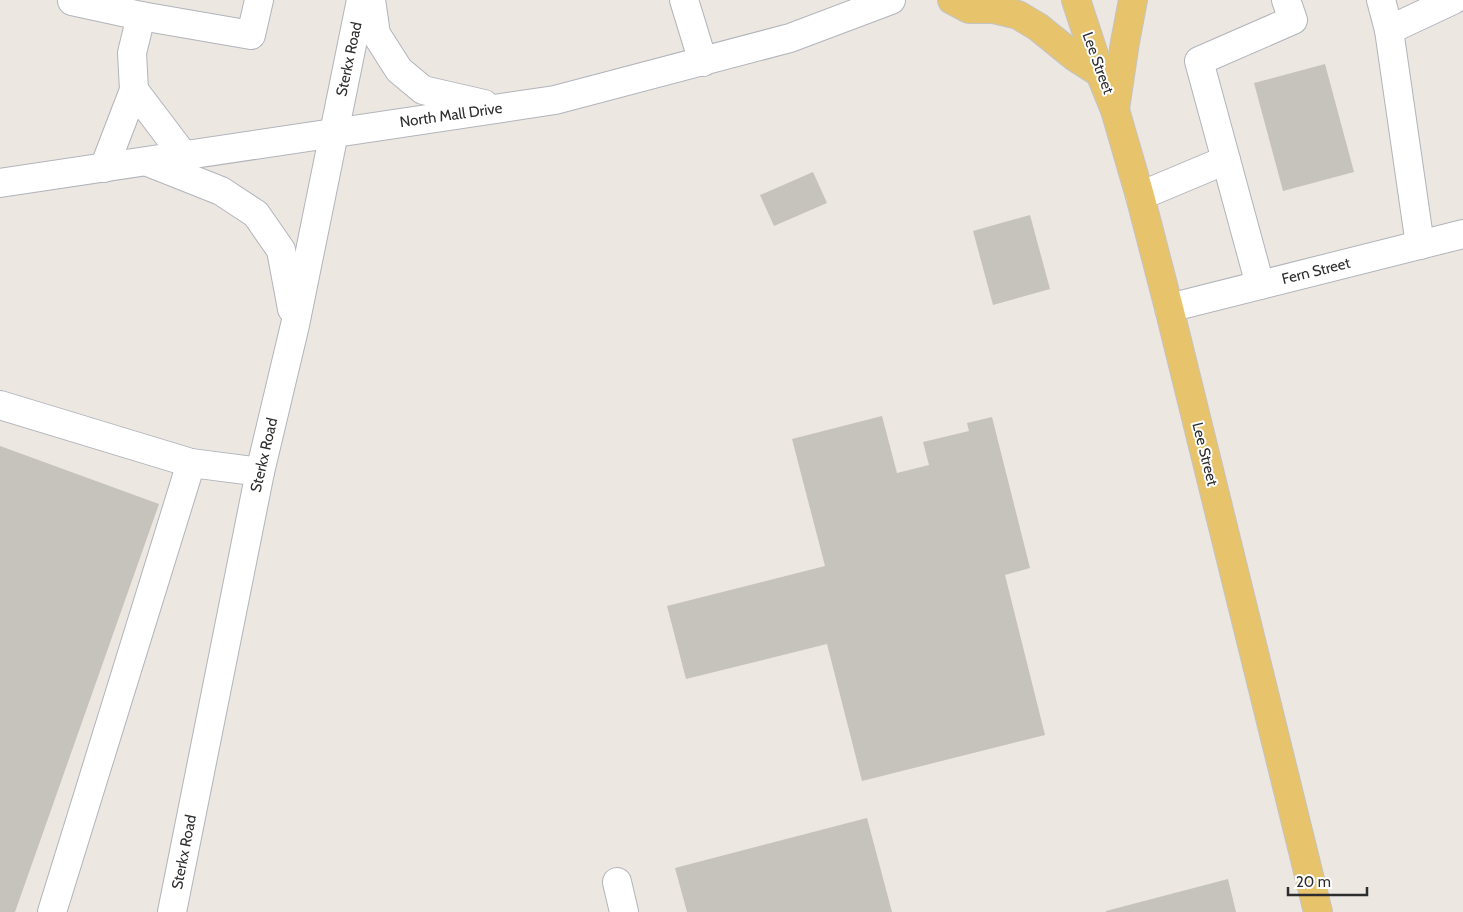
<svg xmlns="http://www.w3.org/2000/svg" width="1463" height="912" font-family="Cabin,sans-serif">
<rect width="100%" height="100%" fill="#ede7e1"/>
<g fill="#c6c2bc">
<polygon points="1325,64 1354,172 1283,191 1254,83"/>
<polygon points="813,172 827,203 774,226 760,195"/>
<polygon points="1030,215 1050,289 993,305 973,231"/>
<polygon points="882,416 897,473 929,465 923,442 969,431 967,423 992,417 1030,568 1005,575 1045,735 862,781 827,644 686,679 667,606 825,566 792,439"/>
<polygon points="0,446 159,504 15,912 0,912"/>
<polygon points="867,818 892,912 687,912 675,868"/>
<polygon points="1228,879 1236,912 1106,912 1106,911"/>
</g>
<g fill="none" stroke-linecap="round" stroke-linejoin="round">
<defs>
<g id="minor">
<polyline points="371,0 376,34 399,70 423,90 484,104"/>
<polyline points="684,0 703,62"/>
<polyline points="1381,0 1389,30 1420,245"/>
<polyline points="72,1 141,16"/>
<polyline points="1389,30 1453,0"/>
<polyline points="134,90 132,53 141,16 251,35 259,0"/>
<polyline points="148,162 221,191 256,214 281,250 292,309"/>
<polyline points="104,168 134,90 184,156"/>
<polyline points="0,183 555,100 790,38 891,0"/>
<polyline points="1140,196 1226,160"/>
<polyline points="1260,285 1199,61 1293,20 1286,0"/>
<polyline points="1169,308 1463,234"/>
<polyline points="0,405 191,463"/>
<polyline points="617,882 624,912"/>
<polyline points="52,912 191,463 260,472"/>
<polyline points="172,912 260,472 295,325 361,0"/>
</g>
<g id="major">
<polyline points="952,0 969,9 993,9 1018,15 1038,27 1075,57 1100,73"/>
<polyline points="1076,0 1100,73 1115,110 1140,196 1169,308 1318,912"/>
<polyline points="1115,109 1125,42 1133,0"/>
</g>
</defs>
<use href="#minor" stroke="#b1b4bc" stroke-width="30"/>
<use href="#major" stroke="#c4c4c4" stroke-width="30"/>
<use href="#minor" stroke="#fff" stroke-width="28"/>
<use href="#major" stroke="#e7c36c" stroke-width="28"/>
</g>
<g text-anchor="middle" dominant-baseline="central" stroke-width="4" stroke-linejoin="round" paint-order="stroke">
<g font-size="15" fill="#2d2d2d" stroke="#fff">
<text transform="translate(349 59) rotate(-78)">Sterkx Road</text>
<text transform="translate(1098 63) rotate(70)">Lee Street</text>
<text transform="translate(451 115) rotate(-8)">North Mall Drive</text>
<text transform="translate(1316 271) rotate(-14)">Fern Street</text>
<text transform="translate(1205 454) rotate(76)">Lee Street</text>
<text transform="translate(264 455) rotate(-77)">Sterkx Road</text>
<text transform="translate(184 852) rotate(-79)">Sterkx Road</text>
</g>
</g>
<path d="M1288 887v8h79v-8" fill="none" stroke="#2d2d2d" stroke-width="2.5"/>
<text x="1296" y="887" font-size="15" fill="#2d2d2d" stroke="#ffffff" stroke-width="4" paint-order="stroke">20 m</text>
</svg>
